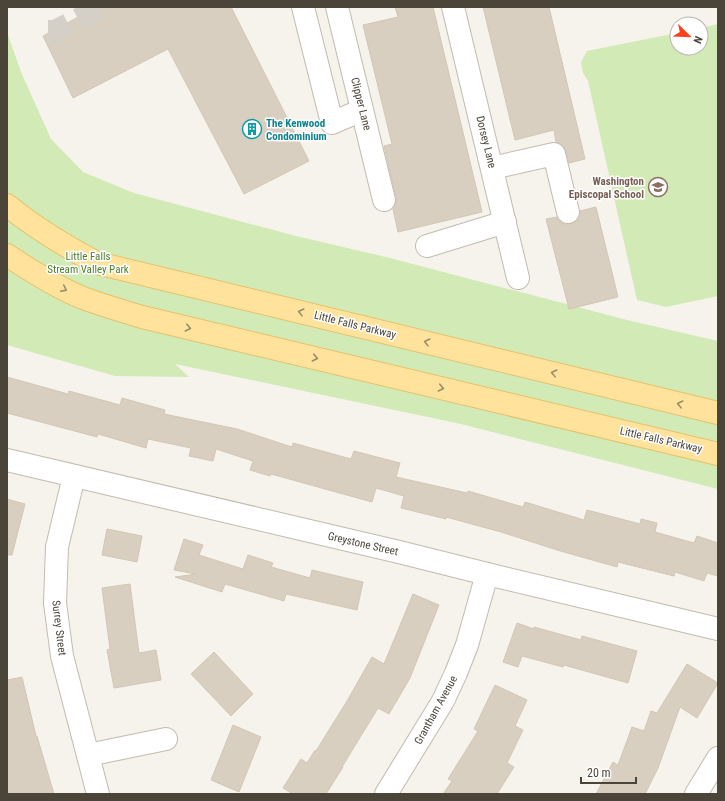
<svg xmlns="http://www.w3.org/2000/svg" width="725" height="801" font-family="'Roboto Condensed',sans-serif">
<rect width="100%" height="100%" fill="#f6f3ec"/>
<g fill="#d2eab5">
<polygon points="718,24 718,296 666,307 637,300 588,81 583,73 581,62 587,51 677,33 677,48 701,48 701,28"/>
<polygon points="7,32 21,72 51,139 83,172 134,193 296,236 390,258 627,320 718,341 718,489 461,424 175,364 189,377 115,376 7,345"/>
</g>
<g fill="#d8cfc1" stroke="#d3c7b4">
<polygon points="97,7 231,7 309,161 244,194 168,49 73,98 43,36"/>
<polygon points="395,7 433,7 482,212 398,232 393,209 396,203 396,197 384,146 392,144 363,25 398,17"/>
<polygon points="483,7 549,7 585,159 569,163 566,151 563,146 556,142 554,130 515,140"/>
<polygon points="596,207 618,297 569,309 546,219 557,217 559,221 564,224 571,224 577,221 580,216 580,211"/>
<polygon points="7,377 68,394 69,391 120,405 122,398 165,410 164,414 237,429 292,447 293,443 351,459 354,451 400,463 396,477 467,493 468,491 523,507 525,502 584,520 587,510 640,524 641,519 657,523 655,532 694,543 697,536 718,543 718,576 707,573 704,581 675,572 674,576 618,562 617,567 557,550 501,532 446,517 446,519 401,508 404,496 376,488 372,502 271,474 270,476 250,470 253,461 216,449 213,461 189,456 191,448 148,439 146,448 98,434 97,437 7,413"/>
<polygon points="7,499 25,504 12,555 7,555"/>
<polygon points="107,529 142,536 137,562 102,555"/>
<polygon points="184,539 203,545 199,555 243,569 248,555 273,563 271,567 310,578 312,570 363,582 357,610 286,594 284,601 225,584 222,592 175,577 196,574 174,570"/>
<polygon points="130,584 139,653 156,650 161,680 114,688 107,650 110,649 102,588"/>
<polygon points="413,594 439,605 410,678 389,714 378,708 342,767 343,767 326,794 293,794 283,788 301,759 307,763 315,750 316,751 347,701 372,657 384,664"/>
<polygon points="517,623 534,629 534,627 581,640 582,636 637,651 628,683 564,665 563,667 522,656 518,667 503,662"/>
<polygon points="214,652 253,694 231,716 191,674"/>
<polygon points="687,664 718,683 697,718 680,707 658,768 645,794 596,794 613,762 618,765 632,727 644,731 651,711 657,713"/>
<polygon points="22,677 36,736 37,736 54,794 7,794 7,680"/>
<polygon points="495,685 527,700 515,726 523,730 507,763 514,767 497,794 443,794 452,781 448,779 478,731 474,729"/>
<polygon points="233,725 261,737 239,792 211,780"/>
</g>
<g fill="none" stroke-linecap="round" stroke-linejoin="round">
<polyline stroke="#d4d0c8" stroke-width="22" stroke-dasharray="22 11" stroke-linecap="butt" points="48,31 55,31 101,7"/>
<defs>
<g id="minor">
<polyline points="303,7 332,123 362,110"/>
<polyline points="337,7 384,200"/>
<polyline points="453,7 518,278"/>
<polyline points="492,168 554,154 568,212"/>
<polyline points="427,246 505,222"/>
<polyline points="7,460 399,552 487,574 718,629"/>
<polyline points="74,476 57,547 55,603 62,656 98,794"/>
<polyline points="88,755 166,739"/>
<polyline points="386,794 443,701 456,673 467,645 487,574"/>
<polyline points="696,794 718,758"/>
</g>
<g id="major">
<path d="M7,205C35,228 65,246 97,263L718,413"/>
<path d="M7,255C31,271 56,287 83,298C102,305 122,311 142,317L718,454"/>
</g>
</defs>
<use href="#minor" stroke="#c2bbae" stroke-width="24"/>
<use href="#major" stroke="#e6c16a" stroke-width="24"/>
<use href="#minor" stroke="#fff" stroke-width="22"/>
<use href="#major" stroke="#ffe39c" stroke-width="22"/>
</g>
<defs><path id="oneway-chevron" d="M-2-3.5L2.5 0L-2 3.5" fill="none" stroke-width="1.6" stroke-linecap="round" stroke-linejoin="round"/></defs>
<g stroke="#9c8c66">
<use href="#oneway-chevron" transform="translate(64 289) rotate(26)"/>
<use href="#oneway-chevron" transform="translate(301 312) rotate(-166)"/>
<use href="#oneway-chevron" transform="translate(188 328) rotate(13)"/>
<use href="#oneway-chevron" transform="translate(427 342) rotate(-166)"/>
<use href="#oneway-chevron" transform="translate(315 358) rotate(13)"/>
<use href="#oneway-chevron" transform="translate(554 373) rotate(-166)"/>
<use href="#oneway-chevron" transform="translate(441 388) rotate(13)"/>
<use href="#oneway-chevron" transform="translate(680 404) rotate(-166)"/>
</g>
<defs>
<symbol id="building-ring" viewBox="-11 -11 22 22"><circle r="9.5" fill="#fff" stroke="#0f9aa8" stroke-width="1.5"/><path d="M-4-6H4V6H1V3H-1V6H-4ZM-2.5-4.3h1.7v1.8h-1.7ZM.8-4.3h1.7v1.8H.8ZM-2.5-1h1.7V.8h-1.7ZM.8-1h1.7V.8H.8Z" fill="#0f9aa8"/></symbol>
<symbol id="school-ring" viewBox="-11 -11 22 22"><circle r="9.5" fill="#fff" stroke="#8d6e63" stroke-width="1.5"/><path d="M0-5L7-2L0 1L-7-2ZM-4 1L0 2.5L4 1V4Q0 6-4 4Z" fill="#8d6e63"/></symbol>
</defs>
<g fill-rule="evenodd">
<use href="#building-ring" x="241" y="118" width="22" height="22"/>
<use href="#school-ring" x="647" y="176" width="22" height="22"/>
</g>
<g text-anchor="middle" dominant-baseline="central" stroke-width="3" stroke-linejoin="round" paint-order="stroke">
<g font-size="11" fill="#4b4439" stroke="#fff">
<text transform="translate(361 104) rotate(76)">Clipper Lane</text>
<text transform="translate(486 142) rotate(76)">Dorsey Lane</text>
<text transform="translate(355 325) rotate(14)">Little Falls Parkway</text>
<text transform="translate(661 440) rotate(13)">Little Falls Parkway</text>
<text transform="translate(363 544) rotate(13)">Greystone Street</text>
<text transform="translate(59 628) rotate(83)">Surrey Street</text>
<text transform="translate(436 710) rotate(-61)">Grantham Avenue</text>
</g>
<g font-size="11" font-weight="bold" fill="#0d838f" stroke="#fff" text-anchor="start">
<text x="266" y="123">The Kenwood<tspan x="266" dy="13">Condominium</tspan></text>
</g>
<g font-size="11" font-weight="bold" fill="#785e54" stroke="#fff" text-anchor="end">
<text x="644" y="181">Washington<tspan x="644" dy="13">Episcopal School</tspan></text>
</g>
<g font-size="11" fill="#4a7f2a" stroke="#fff">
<text x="88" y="256">Little Falls<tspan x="88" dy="13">Stream Valley Park</tspan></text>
</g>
</g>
<rect width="725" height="801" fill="none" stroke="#4b4439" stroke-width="16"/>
<g transform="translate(689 36) rotate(113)"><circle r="19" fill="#ffffff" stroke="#b7b4b0"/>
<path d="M0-3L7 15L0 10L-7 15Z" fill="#fc3f1d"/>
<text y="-6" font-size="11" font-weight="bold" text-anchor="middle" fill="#4b4439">N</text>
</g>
<path d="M581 777v6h55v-6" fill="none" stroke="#4b4439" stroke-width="2"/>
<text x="587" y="777" font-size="12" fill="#4b4439" stroke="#ffffff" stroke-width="3" paint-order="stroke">20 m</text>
</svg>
